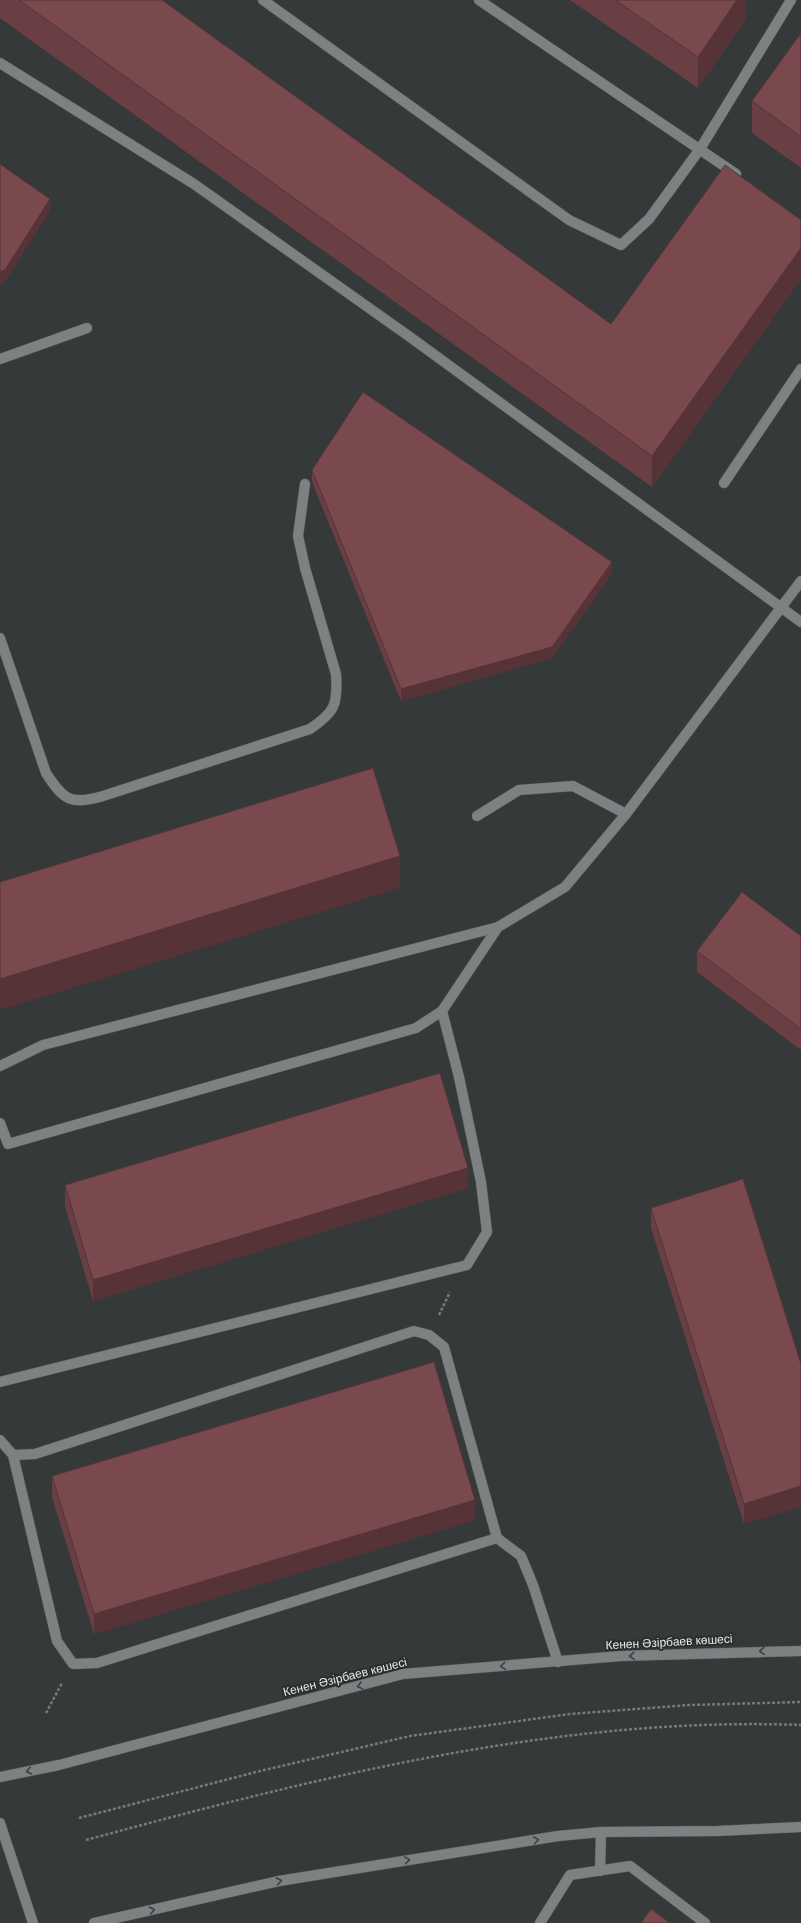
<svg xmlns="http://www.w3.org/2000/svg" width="801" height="1923" font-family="'DM Sans',sans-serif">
<rect width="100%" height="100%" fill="#353939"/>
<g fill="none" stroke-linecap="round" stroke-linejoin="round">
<defs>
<g id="service">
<polyline points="263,0 569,220 621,245 649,219 700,149 791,0"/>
<polyline points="479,0 736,174"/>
<polyline points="0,63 194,184 410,337 801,622"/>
<polyline points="0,359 87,328"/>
<polyline points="724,483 801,369"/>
<path d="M0,638L46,773C64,801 71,805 103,796L310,729C335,712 338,705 336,674L305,568L298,536L305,484"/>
<polyline points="477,816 519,790 573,786 626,814"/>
<polyline points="0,1066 43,1045 498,927 565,887 626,814 801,581"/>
<polyline points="0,1123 8,1144 416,1028 442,1011 498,927"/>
<polyline points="0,1382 467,1265 487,1232 481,1182 459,1077 442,1011"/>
<polyline points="0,1440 13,1455 35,1454 414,1331 429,1335 444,1347 497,1538 97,1663 73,1664 57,1641 13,1455"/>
<polyline points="497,1538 521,1556 533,1585 558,1662"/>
<polyline points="600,1871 601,1832"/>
<polyline points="540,1923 570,1875 630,1866 705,1923"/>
</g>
<polyline id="minor" points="0,1823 33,1923"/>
<g id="tertiary">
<polyline points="0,1777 59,1765 403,1674 621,1656 801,1651"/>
<polyline points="94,1923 279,1881 558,1836 601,1832 717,1831 801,1827"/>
</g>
</defs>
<use href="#service" stroke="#555859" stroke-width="11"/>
<use href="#minor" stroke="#555859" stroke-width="11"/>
<use href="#tertiary" stroke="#555859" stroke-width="11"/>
<g stroke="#777a7a" stroke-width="2.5" stroke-dasharray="3 2" stroke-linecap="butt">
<polyline points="439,1315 450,1292"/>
<polyline points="46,1713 62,1683"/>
<polyline points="79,1818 260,1771 410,1736 570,1714 690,1705 801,1702"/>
<path d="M86,1840C319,1777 558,1716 801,1725"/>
</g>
<use href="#service" stroke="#7d8182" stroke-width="10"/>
<use href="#minor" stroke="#7d8182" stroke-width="10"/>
<use href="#tertiary" stroke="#7d8182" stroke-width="10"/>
</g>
<g fill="#693f43">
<polygon points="0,0 162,0 611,324 801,248 801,279 652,487 0,18"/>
<polygon points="570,0 746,0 746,19 698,88"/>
<polygon points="801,33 801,168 752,133 752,101"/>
<polygon points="312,470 612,574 552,658 401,701 312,482"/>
<polygon points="801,936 801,1050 697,972 697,951"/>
<polygon points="65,1185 468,1188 93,1301 65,1206"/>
<polygon points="651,1208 801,1364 744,1524 651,1228"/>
<polygon points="52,1476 475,1520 94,1634 52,1497"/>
</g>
<g fill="#553337">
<polygon points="737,0 746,0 746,19 698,88 698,57"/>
<polygon points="50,199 50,211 5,282 0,284 0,272"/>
<polygon points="801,248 801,279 652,487 652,456"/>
<polygon points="612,562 612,574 552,658 401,701 401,689"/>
<polygon points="400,856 400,888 0,1010 0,979"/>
<polygon points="468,1168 468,1188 93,1301 93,1280"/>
<polygon points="801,1486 801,1507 744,1524 744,1504"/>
<polygon points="475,1500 475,1520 94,1634 94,1614"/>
</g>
<g fill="#7a494e" stroke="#553337">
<polygon points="19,0 162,0 611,324 725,165 801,220 801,248 652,456"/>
<polygon points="615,0 737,0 698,57"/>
<polygon points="801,33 801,137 752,101"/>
<polygon points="0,164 50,199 5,270 0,272"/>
<polygon points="363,392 612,562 552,647 401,689 312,470"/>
<polygon points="373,768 400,856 0,979 0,882"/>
<polygon points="742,892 801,936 801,1029 697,951"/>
<polygon points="440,1073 468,1168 93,1280 65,1185"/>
<polygon points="743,1179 801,1364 801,1486 744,1504 651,1208"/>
<polygon points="434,1362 475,1500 94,1614 52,1476"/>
<polygon points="651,1909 670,1923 641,1923"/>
</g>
<defs><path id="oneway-chevron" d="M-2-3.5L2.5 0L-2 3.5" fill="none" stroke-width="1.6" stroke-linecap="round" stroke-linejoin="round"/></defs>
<g stroke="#3b3f40">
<use href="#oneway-chevron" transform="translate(762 1651) rotate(178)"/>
<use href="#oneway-chevron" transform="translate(632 1656) rotate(178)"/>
<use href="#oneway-chevron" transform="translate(503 1666) rotate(175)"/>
<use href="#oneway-chevron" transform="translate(360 1686) rotate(165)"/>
<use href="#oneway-chevron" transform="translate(29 1771) rotate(168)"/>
<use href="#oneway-chevron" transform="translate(536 1840) rotate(-9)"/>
<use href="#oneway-chevron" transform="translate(407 1860) rotate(-9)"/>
<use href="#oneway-chevron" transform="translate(279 1881) rotate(-11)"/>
<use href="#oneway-chevron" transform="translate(152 1910) rotate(-13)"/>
</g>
<g text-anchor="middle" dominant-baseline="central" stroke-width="4" stroke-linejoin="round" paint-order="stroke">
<g font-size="12" fill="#e7e9ea" stroke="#2b2f2f">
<text transform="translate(669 1642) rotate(-3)">Кенен Әзірбаев көшесі</text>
<text transform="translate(345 1677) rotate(-14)">Кенен Әзірбаев көшесі</text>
</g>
</g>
</svg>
